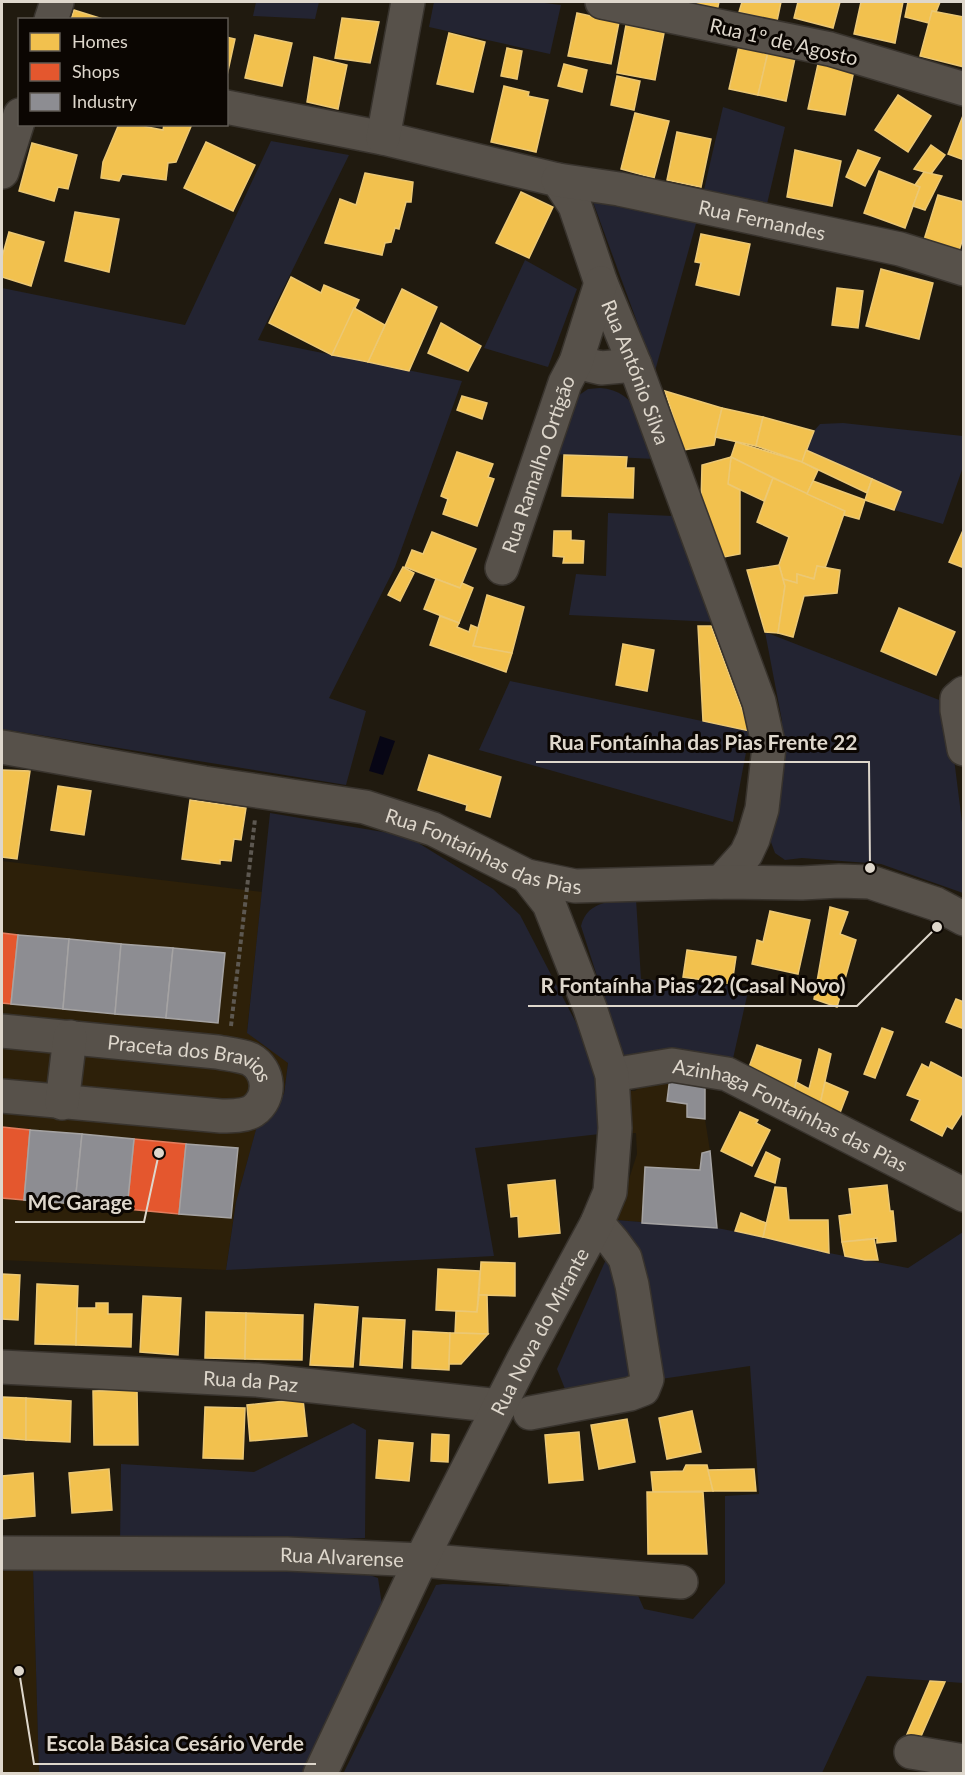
<svg xmlns="http://www.w3.org/2000/svg" width="965" height="1775" font-family="Lato,sans-serif">
<rect width="100%" height="100%" fill="#201a0f"/>
<g fill="#2d2009">
<polygon points="2,861 262,892 247,1032 288,1062 284,1094 257,1127 236,1202 226,1270 2,1260"/>
<polygon points="654,1076 705,1079 705,1119 710,1151 717,1228 616,1220 637,1154 636,1133 600,1134 603,1091 635,1091"/>
<polygon points="33,1567 39,1773 2,1773 2,1568"/>
</g>
<g fill="#232432">
<polygon points="256,2 319,2 315,19 253,16"/>
<polygon points="434,2 537,2 561,5 550,54 429,27"/>
<polygon points="723,107 785,127 767,204 703,194"/>
<polygon points="271,141 349,155 258,340 462,381 395,567 329,698 366,711 346,785 2,729 2,288 185,325"/>
<polygon points="593,202 697,220 655,371"/>
<polygon points="525,260 577,289 548,367 484,348"/>
<path d="M600,388C639,390 644,429 655,459L550,454L566,404L588,389Z"/>
<polygon points="843,423 963,436 963,467 943,524 894,510 901,492 806,450 814,431 820,424"/>
<polygon points="608,513 673,516 715,622 569,615 576,574 606,576"/>
<polygon points="765,632 947,703 963,830 963,893 881,864 802,858 785,860 775,853 768,834 782,760 782,721"/>
<polygon points="510,681 750,731 733,822 479,750"/>
<polygon points="270,813 407,836 493,889 520,915 584,1038 603,1091 600,1134 475,1148 494,1256 226,1270 236,1202 257,1126 284,1094 288,1063 247,1033"/>
<path d="M636,899L641,979L749,987L732,1063L623,1058L581,926C588,899 613,902 636,899Z"/>
<polygon points="616,1220 717,1228 763,1237 829,1253 908,1268 963,1232 963,1683 867,1676 822,1773 343,1774 436,1585 443,1584 636,1591 644,1609 693,1619 725,1583 725,1496 759,1494 750,1366 661,1379"/>
<polygon points="608,1255 615,1256 632,1374 630,1382 567,1394 557,1369"/>
<polygon points="353,1423 366,1430 365,1538 120,1546 121,1464 254,1472"/>
<polygon points="33,1567 364,1573 378,1578 382,1605 303,1773 39,1773"/>
</g>
<polygon fill="#070615" points="380,736 395,741 383,775 369,771"/>
<g fill="#f2c14e" stroke="#ecc874" stroke-width="1.5">
<polygon points="679,2 719,2 717,11"/>
<polygon points="742,2 781,2 777,21 739,12"/>
<polygon points="798,2 840,2 833,28 794,18"/>
<polygon points="861,2 903,2 895,43 854,34"/>
<polygon points="908,2 940,2 936,12 932,11 929,23 905,17"/>
<polygon points="74,10 106,20 71,20"/>
<polygon points="932,11 964,17 964,67 920,56"/>
<polygon points="577,13 619,22 611,64 568,56"/>
<polygon points="342,18 379,22 370,63 335,58"/>
<polygon points="626,25 664,33 655,80 617,73"/>
<polygon points="449,33 485,42 473,92 437,84"/>
<polygon points="255,35 292,43 282,86 245,78"/>
<polygon points="226,37 235,39 226,80"/>
<polygon points="739,46 768,52 758,95 729,89"/>
<polygon points="507,48 522,51 517,79 501,76"/>
<polygon points="768,52 795,58 786,101 758,95"/>
<polygon points="314,57 347,65 338,109 307,102"/>
<polygon points="564,64 587,70 582,92 558,86"/>
<polygon points="818,64 854,70 845,115 808,109"/>
<polygon points="617,76 640,81 634,110 611,105"/>
<polygon points="504,86 529,92 528,96 548,100 536,152 491,142"/>
<polygon points="898,95 931,116 908,152 875,130"/>
<polygon points="635,113 669,121 654,178 621,169"/>
<polygon points="964,113 964,160 948,154"/>
<polygon points="119,124 132,124 163,130 164,124 192,124 176,162 168,163 166,180 122,174 119,181 101,178 103,162"/>
<polygon points="677,132 711,139 701,187 667,180"/>
<polygon points="206,142 255,165 233,211 184,188"/>
<polygon points="32,143 77,155 68,189 58,187 54,201 19,191"/>
<polygon points="931,145 945,155 931,174 914,169"/>
<polygon points="795,150 841,161 832,206 787,197"/>
<polygon points="858,150 880,158 865,186 846,177"/>
<polygon points="879,171 920,187 905,228 864,213"/>
<polygon points="924,172 942,176 925,210 913,206 920,187 915,185"/>
<polygon points="365,173 413,182 411,202 406,202 399,229 395,228 391,242 385,243 382,255 325,243 340,199 356,205"/>
<polygon points="521,192 553,207 529,258 496,243"/>
<polygon points="938,195 964,202 964,235 958,254 923,243"/>
<polygon points="75,212 119,219 109,272 65,261"/>
<polygon points="9,232 44,242 31,286 2,277 2,257"/>
<polygon points="701,234 750,244 739,295 696,285 701,263 695,262"/>
<polygon points="881,269 933,283 919,339 866,326"/>
<polygon points="291,277 321,293 324,285 359,300 332,355 269,323"/>
<polygon points="837,288 863,291 858,328 832,325"/>
<polygon points="402,289 437,307 409,371 368,362"/>
<polygon points="354,308 385,325 368,362 332,355"/>
<polygon points="441,323 481,346 468,371 428,353"/>
<polygon points="665,391 722,408 714,445 684,450"/>
<polygon points="462,396 487,403 482,419 457,410"/>
<polygon points="722,408 763,417 756,446 715,437"/>
<polygon points="763,417 814,431 802,462 756,446"/>
<polygon points="736,442 802,462 818,470 807,494 731,457"/>
<polygon points="806,450 872,479 867,493 802,462"/>
<polygon points="457,452 493,464 488,477 494,479 477,526 443,514 448,499 441,496"/>
<polygon points="564,455 627,457 626,468 634,468 633,498 562,496"/>
<polygon points="731,457 773,478 764,501 728,484"/>
<polygon points="731,457 728,484 740,490 740,554 724,557 701,504 702,465"/>
<polygon points="773,478 845,511 825,568 817,566 814,579 797,574 797,583 783,579 779,565 789,537 757,522"/>
<polygon points="872,479 901,492 894,510 865,500"/>
<polygon points="813,481 865,500 859,519 844,515 845,511 807,494"/>
<polygon points="964,528 964,568 949,562"/>
<polygon points="554,531 571,531 571,540 584,541 583,563 563,563 564,557 553,556"/>
<polygon points="432,532 476,549 460,588 405,567 412,550 423,554"/>
<polygon points="779,565 785,586 778,633 765,632 747,570"/>
<polygon points="817,566 840,570 837,593 804,596 793,637 778,633 785,586 783,579 797,583 797,574 814,579"/>
<polygon points="403,567 414,573 400,601 388,595"/>
<polygon points="436,579 460,588 462,583 473,588 459,623 424,609"/>
<polygon points="487,595 524,607 512,653 473,646"/>
<polygon points="899,608 955,632 936,675 881,651"/>
<polygon points="440,616 459,623 457,627 469,632 471,625 478,628 473,646 512,653 506,672 430,645"/>
<polygon points="698,626 711,626 750,731 703,721"/>
<polygon points="623,644 654,650 647,691 616,685"/>
<polygon points="429,755 501,777 490,817 466,810 467,805 418,790"/>
<polygon points="2,770 30,771 17,859 2,857"/>
<polygon points="58,786 91,791 84,835 51,830"/>
<polygon points="190,800 246,808 241,840 234,839 231,861 220,860 220,864 182,859"/>
<polygon points="830,907 848,912 840,934 856,940 837,1007 814,999"/>
<polygon points="770,911 810,920 798,974 752,964 757,940 763,942"/>
<polygon points="687,950 736,957 732,984 683,977"/>
<polygon points="956,999 964,1002 964,1029 946,1022"/>
<polygon points="882,1028 893,1032 875,1078 864,1074"/>
<polygon points="757,1045 801,1060 793,1097 747,1073"/>
<polygon points="819,1049 831,1054 819,1109 793,1097 796,1082 809,1089"/>
<polygon points="931,1062 964,1079 964,1110 952,1129 947,1126 942,1136 911,1120 920,1100 907,1095 922,1064 929,1068"/>
<polygon points="825,1082 848,1092 838,1118 819,1109"/>
<polygon points="740,1112 758,1120 756,1123 770,1130 752,1166 721,1151"/>
<polygon points="766,1152 780,1159 775,1183 755,1176"/>
<polygon points="555,1180 560,1233 519,1237 518,1216 511,1217 508,1185"/>
<polygon points="887,1185 890,1211 893,1211 896,1241 877,1243 877,1238 842,1242 839,1216 852,1214 849,1189"/>
<polygon points="775,1187 786,1188 789,1220 828,1220 829,1253 763,1237"/>
<polygon points="741,1213 766,1223 763,1237 735,1231"/>
<polygon points="874,1239 878,1260 865,1260 845,1256 842,1242"/>
<polygon points="481,1262 515,1263 515,1296 479,1295"/>
<polygon points="438,1269 480,1271 477,1312 436,1310"/>
<polygon points="2,1274 20,1275 18,1320 2,1319"/>
<polygon points="37,1284 78,1286 76,1345 35,1344"/>
<polygon points="479,1295 487,1295 488,1334 455,1333 456,1311 477,1312"/>
<polygon points="143,1296 181,1298 178,1355 140,1352"/>
<polygon points="96,1303 108,1303 108,1314 132,1314 131,1347 76,1345 77,1308 96,1308"/>
<polygon points="315,1304 358,1307 353,1367 310,1365"/>
<polygon points="206,1312 246,1313 245,1359 205,1358"/>
<polygon points="246,1313 303,1315 302,1360 245,1359"/>
<polygon points="363,1318 405,1320 402,1368 360,1365"/>
<polygon points="413,1331 450,1333 449,1370 412,1368"/>
<polygon points="450,1333 455,1333 488,1334 461,1364 449,1364"/>
<polygon points="137,1390 138,1445 94,1445 93,1391"/>
<polygon points="2,1397 26,1398 26,1440 2,1438"/>
<polygon points="26,1398 71,1401 70,1442 26,1440"/>
<polygon points="303,1399 307,1436 250,1441 247,1405"/>
<polygon points="205,1407 245,1408 243,1459 203,1458"/>
<polygon points="692,1411 701,1452 667,1459 659,1418"/>
<polygon points="627,1419 635,1462 599,1469 591,1425"/>
<polygon points="579,1432 583,1480 549,1483 545,1435"/>
<polygon points="432,1434 449,1435 448,1462 431,1461"/>
<polygon points="379,1440 413,1443 409,1481 376,1478"/>
<polygon points="686,1465 707,1465 713,1491 653,1492 651,1472 683,1471"/>
<polygon points="109,1469 112,1510 72,1513 69,1473"/>
<polygon points="754,1469 756,1491 713,1491 708,1470"/>
<polygon points="33,1473 35,1516 2,1519 2,1476"/>
<polygon points="647,1492 703,1492 707,1554 648,1554"/>
<polygon points="930,1681 945,1682 919,1741 905,1739"/>
</g>
<g fill="#e4572e" stroke="#e27d5d" stroke-width="1.5">
<polygon points="2,933 18,935 11,1004 2,1003"/>
<polygon points="2,1127 30,1130 24,1200 2,1198"/>
<polygon points="134,1139 186,1144 179,1214 127,1209"/>
</g>
<g fill="#8d8d92" stroke="#a5a3a3" stroke-width="1.5">
<polygon points="18,935 69,939 63,1009 11,1004"/>
<polygon points="69,939 121,944 115,1014 63,1009"/>
<polygon points="121,944 173,948 166,1018 115,1014"/>
<polygon points="173,948 225,953 218,1023 166,1018"/>
<polygon points="670,1077 705,1079 705,1119 687,1117 687,1104 667,1101"/>
<polygon points="30,1130 82,1134 75,1204 24,1200"/>
<polygon points="82,1134 134,1139 127,1209 75,1204"/>
<polygon points="186,1144 238,1148 231,1218 179,1214"/>
<polygon points="710,1151 717,1228 642,1223 645,1167 700,1170 702,1153"/>
</g>
<g fill="none" stroke-linecap="round" stroke-linejoin="round">
<defs>
<g id="minor">
<polyline points="602,2 830,49 964,89"/>
<polyline points="51,20 57,2"/>
<path id="s1" d="M226,107L383,138L558,180L575,206L601,283L635,365L759,702L769,747L762,809L753,839L746,854L721,882"/>
<polyline points="383,138 408,2"/>
<polyline points="2,172 20,115"/>
<path id="s2" d="M558,180L619,189L900,249L964,269"/>
<polyline points="576,362 601,368 635,365"/>
<path id="s3" d="M502,568L565,383L576,362L601,283"/>
<polyline points="964,693 957,699 957,710 964,749"/>
<path id="s4" d="M2,747L204,783L365,807L433,829L527,876L575,886L721,882L802,883L839,881L870,882L936,904L964,919"/>
<path id="s5" d="M2,1031L217,1052C227,1054 240,1055 250,1059C270,1070 272,1098 253,1111C245,1116 231,1116 221,1116L2,1096"/>
<path id="s6" d="M612,1075L672,1065L727,1074L964,1195"/>
<polyline points="62,1103 70,1037"/>
<path id="s7" d="M2,1367L257,1380L500,1406"/>
<polyline points="530,1413 630,1394 643,1389 647,1379 632,1285 625,1258 614,1243 597,1223"/>
<path id="s8" d="M2,1553L287,1554L421,1560L681,1582"/>
<polyline points="911,1752 964,1761"/>
<path id="s9" d="M320,1774L421,1560L524,1358L597,1223L610,1192L615,1128L612,1075L590,1008L549,904L527,876"/>
</g>
</defs>
<use href="#minor" stroke="#38332d" stroke-width="36"/>
<polyline stroke="#5d5851" stroke-width="4" stroke-dasharray="4.5 3" stroke-linecap="butt" points="231,1026 255,819"/>
<use href="#minor" stroke="#57514a" stroke-width="33"/>
</g>
<g text-anchor="middle" dominant-baseline="central" stroke-width="6" stroke-linejoin="round" paint-order="stroke">
<g font-size="20" fill="#ded7cc" stroke="#0b0602">
<text transform="translate(784 41) rotate(13)">Rua 1º de Agosto</text>
<text stroke="none"><textPath href="#s2" startOffset="208">Rua Fernandes</textPath></text>
<text stroke="none"><textPath href="#s1" startOffset="548">Rua António Silva</textPath></text>
<text stroke="none"><textPath href="#s3" startOffset="110">Rua Ramalho Ortigão</textPath></text>
<text stroke="none"><textPath href="#s4" startOffset="495">Rua Fontaínhas das Pias</textPath></text>
<text stroke="none"><textPath href="#s5" startOffset="192">Praceta dos Bravios</textPath></text>
<text stroke="none"><textPath href="#s6" startOffset="190">Azinhaga Fontaínhas das Pias</textPath></text>
<text stroke="none"><textPath href="#s9" startOffset="494">Rua Nova do Mirante</textPath></text>
<text stroke="none"><textPath href="#s7" startOffset="249">Rua da Paz</textPath></text>
<text stroke="none"><textPath href="#s8" startOffset="340">Rua Alvarense</textPath></text>
</g>
</g>
<path fill="none" stroke="#ded7cc" stroke-width="2" d="M870 868L869 762H536M937 927L857 1006H528M159 1153L144 1222H15M19 1671L34 1764H316"/>
<g fill="#ded7cc" stroke="#0b0602" stroke-width="2">
<circle cx="870" cy="868" r="6"/>
<circle cx="937" cy="927" r="6"/>
<circle cx="159" cy="1153" r="6"/>
<circle cx="19" cy="1671" r="6"/>
</g>
<g font-size="21" text-anchor="middle" font-weight="bold" fill="#ded7cc" stroke="#0b0602" stroke-width="6" stroke-linejoin="round" paint-order="stroke">
<text x="703" y="750">Rua Fontaínha das Pias Frente 22</text>
<text x="693" y="993">R Fontaínha Pias 22 (Casal Novo)</text>
<text x="80" y="1210">MC Garage</text>
<text x="175" y="1751">Escola Básica Cesário Verde</text>
</g>
<rect width="965" height="1775" fill="none" stroke="#ded7cc" stroke-width="6"/>
<rect x="18" y="18" width="210" height="108" fill="#0b0602" stroke="#5f5a53" stroke-width="1.5"/>
<rect x="30" y="33" width="30" height="18" fill="#f2c14e" stroke="#5f5a53" stroke-width="1.5"/>
<text x="72" y="48" font-size="18" fill="#ded7cc">Homes</text>
<rect x="30" y="63" width="30" height="18" fill="#e4572e" stroke="#5f5a53" stroke-width="1.5"/>
<text x="72" y="78" font-size="18" fill="#ded7cc">Shops</text>
<rect x="30" y="93" width="30" height="18" fill="#8d8d92" stroke="#5f5a53" stroke-width="1.5"/>
<text x="72" y="108" font-size="18" fill="#ded7cc">Industry</text>
</svg>
